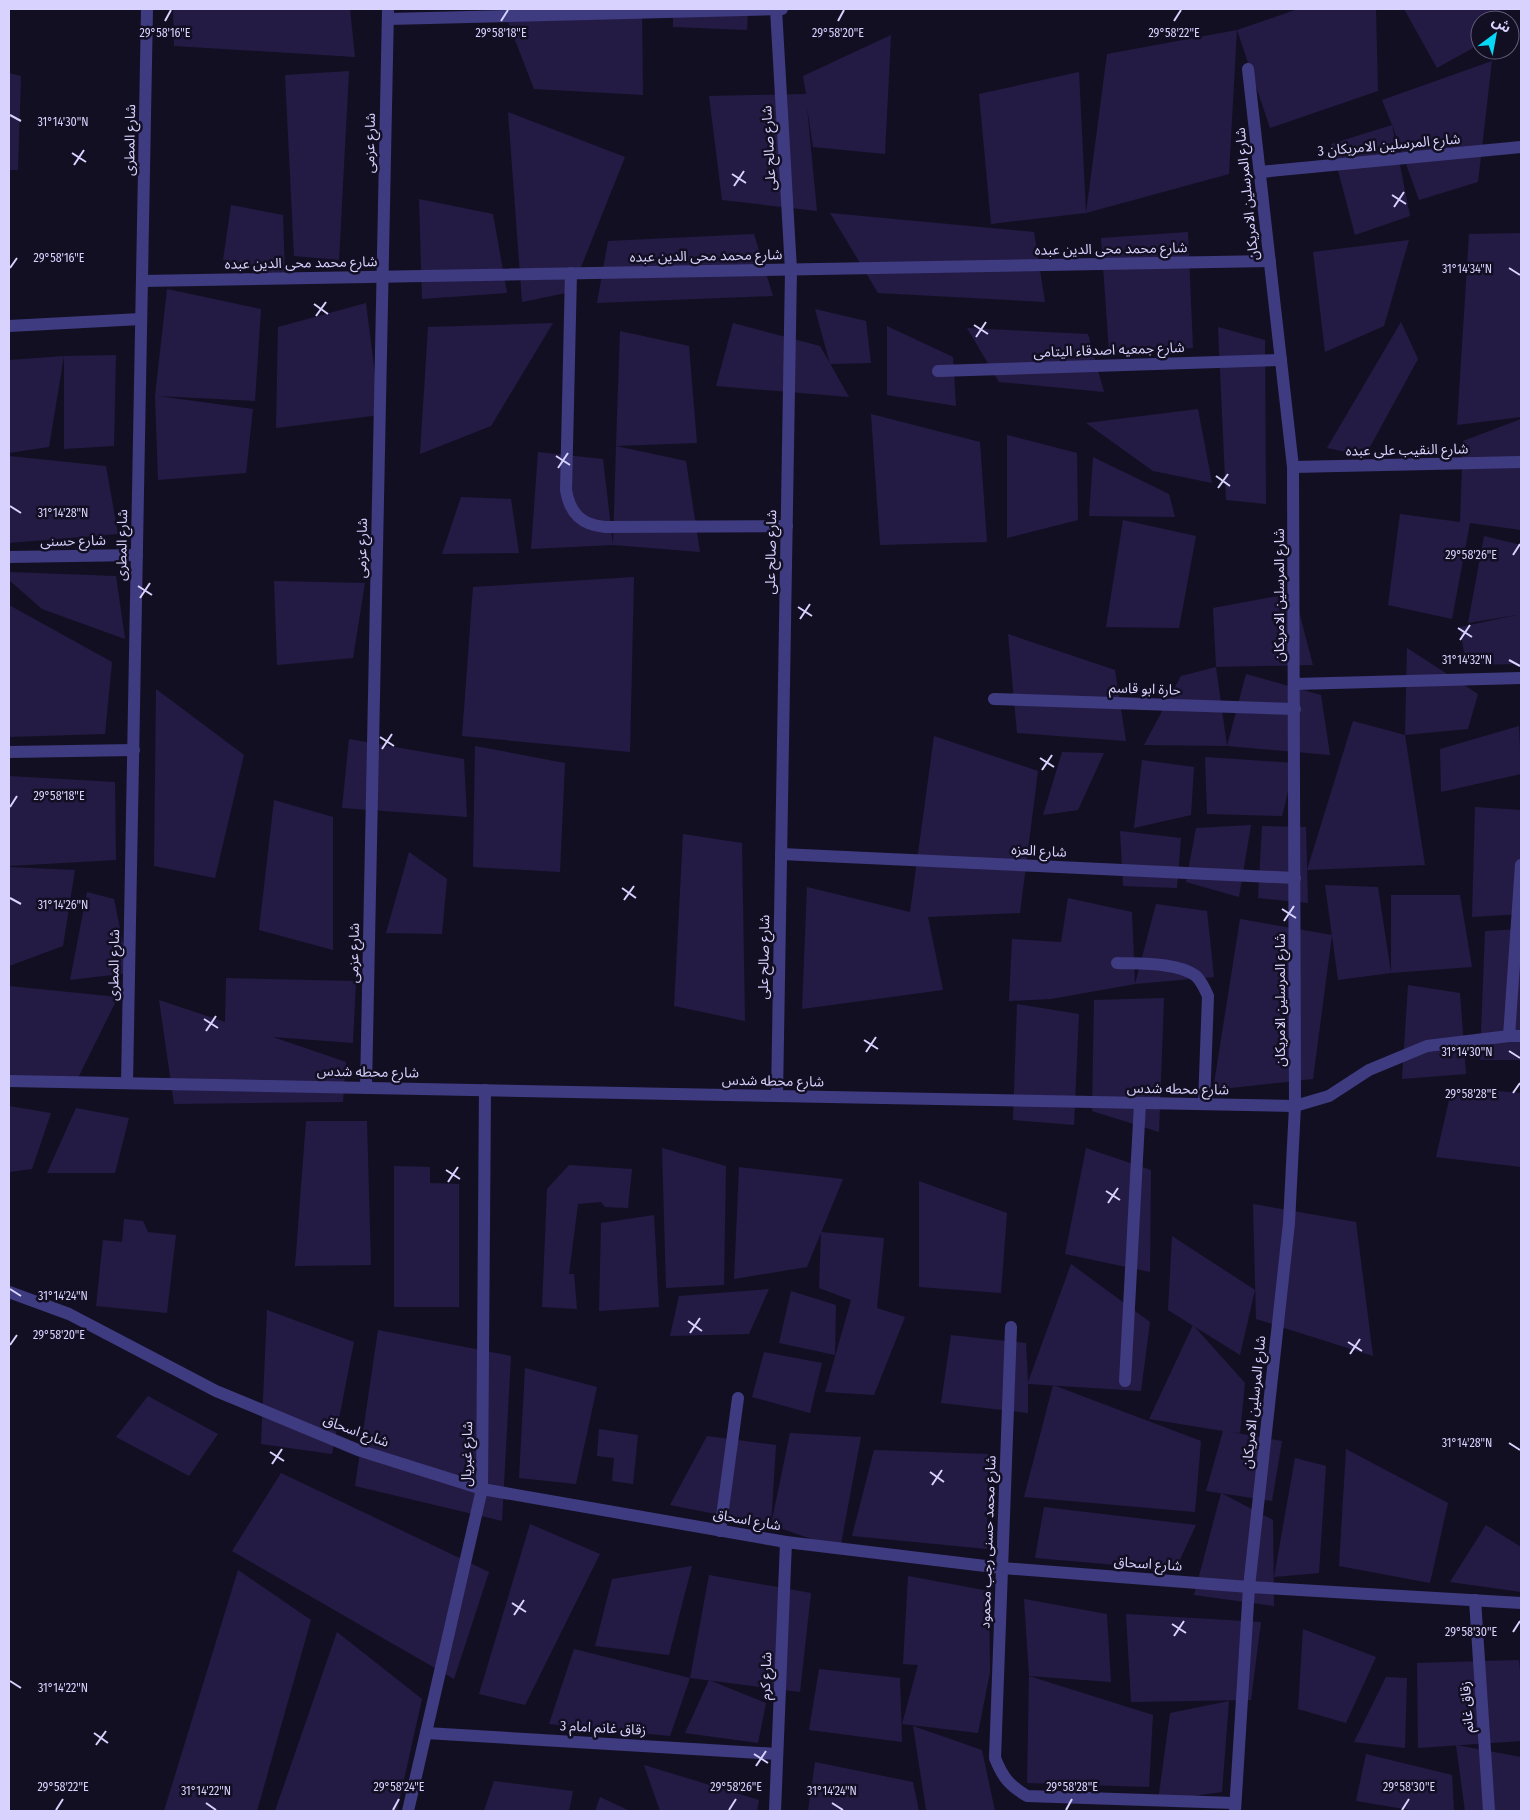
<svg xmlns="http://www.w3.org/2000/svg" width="1530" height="1820" font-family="'Fira Sans Condensed','Noto Sans Arabic',sans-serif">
<rect width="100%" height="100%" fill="#130f23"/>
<g fill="#241b44">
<polygon points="173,9 350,9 355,57 174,46"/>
<polygon points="503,9 642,9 643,95 534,89"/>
<polygon points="673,9 748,9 747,30 673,27"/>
<polygon points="1298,9 1376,9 1378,91 1270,128 1237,30"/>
<polygon points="1404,9 1490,9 1496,20 1480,20 1480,44 1437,68"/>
<polygon points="1237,30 1229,174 1086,213 1107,54"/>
<polygon points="891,35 885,154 813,147 807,107 817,211 722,200 709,96 806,94 803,76"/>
<polygon points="1492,61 1478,182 1419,200 1392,125 1410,216 1355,235 1331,144 1392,125 1382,100"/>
<polygon points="349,71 339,260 294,256 285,75"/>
<polygon points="1079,72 1086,213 991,224 979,94"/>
<polygon points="9,73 21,76 18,170 9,170"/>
<polygon points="508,112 625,157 571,292 522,302"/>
<polygon points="419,199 493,214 507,293 422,299"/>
<polygon points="231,205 283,215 285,278 223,260"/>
<polygon points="830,213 1034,232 1045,302 878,293"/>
<polygon points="1188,232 1193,348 1109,352 1101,238"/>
<polygon points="1521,233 1521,417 1457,425 1469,234"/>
<polygon points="754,234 773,296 597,303 608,241"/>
<polygon points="1409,240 1384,326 1325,352 1313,252"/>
<polygon points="167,289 261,309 255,401 158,396 253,409 246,473 158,480 155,396"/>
<polygon points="366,303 380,415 276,428 278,327"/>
<polygon points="815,309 866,321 871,363 830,364"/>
<polygon points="1401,322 1418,359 1365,456 1327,448"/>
<polygon points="553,323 491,426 420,454 428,327"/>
<polygon points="733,323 820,346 849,397 716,386"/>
<polygon points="887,326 953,357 956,406 887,395"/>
<polygon points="1218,327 1265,340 1266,504 1226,500"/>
<polygon points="967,328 1088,334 1104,392 999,382"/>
<polygon points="620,331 689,346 697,443 616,446"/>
<polygon points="116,355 114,446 64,449 64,356"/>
<polygon points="64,356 49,447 9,453 9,360"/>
<polygon points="1198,409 1212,483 1153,471 1086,423"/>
<polygon points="871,414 980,442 987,542 880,545"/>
<polygon points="1521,419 1521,530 1470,523 1452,619 1388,605 1400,514 1460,522 1463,441"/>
<polygon points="1007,435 1077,453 1078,520 1007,538"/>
<polygon points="616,446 686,461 700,552 613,545"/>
<polygon points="538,452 603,459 613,545 531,549"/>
<polygon points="9,456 106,466 118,534 9,543"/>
<polygon points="1093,457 1169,494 1175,517 1089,516"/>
<polygon points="461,497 511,499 519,553 442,554"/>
<polygon points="1123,520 1196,536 1179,628 1106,627"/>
<polygon points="1484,536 1521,545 1521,664 1466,665 1460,627 1517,615 1468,623"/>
<polygon points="9,572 116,576 125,639 42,609 9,580"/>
<polygon points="634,577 630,752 462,736 473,587"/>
<polygon points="274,581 365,583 353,658 277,665"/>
<polygon points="1294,593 1313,665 1216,667 1213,608"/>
<polygon points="9,605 112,662 105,734 9,737"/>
<polygon points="1008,634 1115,670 1126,741 1017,733"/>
<polygon points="1407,648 1478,694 1468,729 1405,735"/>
<polygon points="1216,667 1227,746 1144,745 1181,676"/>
<polygon points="1246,674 1321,695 1330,755 1227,746"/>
<polygon points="156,689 244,755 215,878 154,866"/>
<polygon points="1353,721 1405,735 1425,865 1307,870"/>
<polygon points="1519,726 1521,774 1441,792 1440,749"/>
<polygon points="934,736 1038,771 1020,913 928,917 943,990 802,1009 807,887 910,912"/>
<polygon points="349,739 464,759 467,817 342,808"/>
<polygon points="475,746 565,763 560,872 473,867"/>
<polygon points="1062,752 1104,753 1078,810 1043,815"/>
<polygon points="1205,757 1295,763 1282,816 1207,814"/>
<polygon points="1142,760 1194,767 1191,815 1134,828"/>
<polygon points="9,776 115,782 116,860 9,866"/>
<polygon points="274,800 333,817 333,950 259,930"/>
<polygon points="1475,807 1521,810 1521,914 1472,917"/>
<polygon points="1251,825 1239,897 1186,882 1196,828"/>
<polygon points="1262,826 1306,827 1308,903 1258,898"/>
<polygon points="1120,831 1181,838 1177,888 1123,886"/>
<polygon points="683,834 742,843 745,1021 674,1006"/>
<polygon points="409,852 447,879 442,934 386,933"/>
<polygon points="9,867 75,870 63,946 9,966"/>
<polygon points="1325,885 1378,887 1391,973 1338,980"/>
<polygon points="87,892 114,899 129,973 70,980"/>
<polygon points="1391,895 1460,895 1472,967 1391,973"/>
<polygon points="1068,898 1132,912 1135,984 1051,999 1009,1001 1012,939 1061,942"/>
<polygon points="1156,904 1207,911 1214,977 1135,984"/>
<polygon points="1240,919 1332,935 1313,1079 1213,1090"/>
<polygon points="1521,929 1521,1060 1480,1060 1485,931"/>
<polygon points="226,978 356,981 353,1043 273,1037 346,1062 343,1102 174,1104 159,1000 225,1022"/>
<polygon points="1408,985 1460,993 1466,1074 1402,1079"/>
<polygon points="9,986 118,997 76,1082 9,1075"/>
<polygon points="1164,998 1159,1132 1092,1111 1094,1000"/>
<polygon points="1017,1004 1079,1014 1074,1125 1013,1120"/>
<polygon points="1452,1087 1521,1093 1521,1167 1436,1157"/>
<polygon points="9,1106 51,1113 32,1169 9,1172"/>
<polygon points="76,1108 129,1118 115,1173 47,1173"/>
<polygon points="306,1121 367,1121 371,1265 295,1266"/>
<polygon points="662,1148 726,1166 724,1285 666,1288"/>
<polygon points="1086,1148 1151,1170 1150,1272 1065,1254"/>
<polygon points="569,1165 632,1169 628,1208 605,1207 601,1202 578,1204 569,1274 574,1274 577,1309 542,1307 547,1189"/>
<polygon points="394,1166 430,1167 430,1183 459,1184 459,1307 394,1307"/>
<polygon points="739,1167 843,1179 807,1267 734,1279"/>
<polygon points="919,1181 1007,1213 1001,1293 919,1287"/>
<polygon points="1253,1204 1356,1222 1373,1356 1256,1319"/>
<polygon points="654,1215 659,1307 599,1311 601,1223"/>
<polygon points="124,1219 143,1221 148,1232 176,1235 167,1313 96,1306 103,1240 122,1242"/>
<polygon points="821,1232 884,1238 877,1308 905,1317 874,1395 825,1392 851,1300 819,1288"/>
<polygon points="1172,1236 1255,1290 1240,1355 1168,1310"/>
<polygon points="1071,1264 1150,1322 1141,1391 1028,1384 1028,1413 941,1403 951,1335 1026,1343 1028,1382"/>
<polygon points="769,1289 749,1334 670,1336 679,1296"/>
<polygon points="791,1291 836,1305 835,1355 779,1343"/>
<polygon points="267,1310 354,1342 332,1454 261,1444"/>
<polygon points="1193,1325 1245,1383 1240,1433 1231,1432 1282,1441 1272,1501 1206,1491 1223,1431 1149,1419"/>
<polygon points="378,1330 511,1356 502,1521 355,1486"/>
<polygon points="764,1352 822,1363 810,1413 752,1397"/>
<polygon points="525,1368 597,1387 576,1484 519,1478"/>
<polygon points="1053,1385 1201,1441 1195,1512 1024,1497"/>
<polygon points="148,1396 218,1434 189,1476 116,1437"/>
<polygon points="599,1429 638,1435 633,1484 612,1481 614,1458 597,1456"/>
<polygon points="790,1433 861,1437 840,1549 771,1525"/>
<polygon points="707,1436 776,1445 771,1525 670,1505"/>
<polygon points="1346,1449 1448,1503 1430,1583 1339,1566"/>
<polygon points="874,1450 988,1454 987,1549 852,1536"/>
<polygon points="1295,1458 1326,1466 1319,1573 1274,1577"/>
<polygon points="281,1473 489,1572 454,1679 232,1551"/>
<polygon points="1221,1493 1273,1520 1274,1606 1194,1595"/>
<polygon points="1044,1507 1196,1525 1175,1570 1035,1558"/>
<polygon points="530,1524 600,1554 525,1705 479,1694"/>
<polygon points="1486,1525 1521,1547 1521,1592 1450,1582"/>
<polygon points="692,1566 669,1655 595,1646 612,1579"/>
<polygon points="238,1570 311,1620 257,1811 164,1811"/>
<polygon points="709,1575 811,1593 800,1692 690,1678"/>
<polygon points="908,1576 989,1591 990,1672 978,1733 902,1724 918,1665 903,1664"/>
<polygon points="1024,1599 1107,1614 1111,1682 1029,1676"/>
<polygon points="1126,1614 1261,1622 1251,1700 1131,1702"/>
<polygon points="1303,1629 1376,1657 1346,1723 1298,1709"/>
<polygon points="337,1632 422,1699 397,1811 275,1811"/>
<polygon points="574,1649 690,1678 670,1736 549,1724"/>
<polygon points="1519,1660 1521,1679 1521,1741 1418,1748 1417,1663"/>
<polygon points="819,1669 900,1678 902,1742 809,1730"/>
<polygon points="1029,1676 1153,1715 1149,1787 1027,1783"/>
<polygon points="1386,1677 1407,1678 1405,1748 1354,1742"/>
<polygon points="709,1680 766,1703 758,1743 685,1733"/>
<polygon points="1229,1701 1222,1792 1158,1801 1170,1713"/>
<polygon points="913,1726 982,1750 995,1811 926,1810"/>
<polygon points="1456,1745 1521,1757 1521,1811 1465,1811"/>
<polygon points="1366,1754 1452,1775 1454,1811 1416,1811 1356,1801"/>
<polygon points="815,1762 913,1782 919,1811 808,1811"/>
<polygon points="644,1765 759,1800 757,1811 660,1811"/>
<polygon points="494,1781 573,1791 569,1811 484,1811"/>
<polygon points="600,1797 630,1811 595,1811"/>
</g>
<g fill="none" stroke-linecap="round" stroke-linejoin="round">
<g stroke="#3f3b81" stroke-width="12">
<polyline points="776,9 791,270 777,1096"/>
<polyline points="388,19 782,9"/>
<polyline points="1260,172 1521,147"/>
<path d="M571,273L566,490C570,514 582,525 605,527L787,526"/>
<polyline points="142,281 1270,261"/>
<polyline points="9,326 141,319"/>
<polyline points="938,371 1281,360"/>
<polyline points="1293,467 1521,462"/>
<polyline points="9,557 137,555"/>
<polyline points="1295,684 1521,678"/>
<polyline points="994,699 1295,709"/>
<polyline points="9,752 134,750"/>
<polyline points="781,854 1295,878"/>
<path d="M1117,963C1139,964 1178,962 1196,976C1202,982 1205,989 1208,996L1204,1104"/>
<polyline points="1509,1036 1521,865"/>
<polyline points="9,1081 1295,1106 1329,1096 1369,1070 1427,1046 1509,1036 1521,1036"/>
<polyline points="127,1083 147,9"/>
<polyline points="366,1088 388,9"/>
<polyline points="9,1292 69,1314 216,1391 358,1450 482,1489 786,1542 1002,1568 1249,1587 1521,1603"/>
<path d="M1011,1327L995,1758C1003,1778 1009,1785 1027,1796L1234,1803"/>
<polyline points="1125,1381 1140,1103"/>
<polyline points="720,1531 738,1398"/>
<polyline points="1475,1600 1489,1811"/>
<polyline points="426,1733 777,1754"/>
<polyline points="408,1811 482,1489 485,1090"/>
<polyline points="775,1811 786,1542"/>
<polyline points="1235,1811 1249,1587 1289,1223 1295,1106 1293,467 1248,69"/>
</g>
</g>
<path fill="none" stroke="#d8d2fe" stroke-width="2" d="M165,21L171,10M501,21L508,10M838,21L844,10M1174,21L1181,10M10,115L21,121M72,153L86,162M74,165L84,150M732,174L746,183M734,186L744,171M1392,195L1406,204M1394,207L1404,192M10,268L17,258M1509,268L1520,275M314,304L328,314M316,316L326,302M974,325L988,334M976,337L986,322M556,456L570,465M558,468L568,453M1216,476L1230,486M1218,488L1228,474M10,506L21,513M1513,555L1520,544M138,586L152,595M140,598L150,583M798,607L812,616M800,619L810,604M1458,628L1472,637M1460,640L1470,625M1509,660L1520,666M380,737L394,746M382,749L392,734M1040,758L1054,767M1042,770L1052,755M10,807L17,796M622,888L636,898M10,898L21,904M624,900L634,886M1282,909L1296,918M1284,921L1294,906M204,1019L218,1028M206,1031L216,1016M864,1040L878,1049M1509,1051L1520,1058M866,1052L876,1037M1513,1093L1520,1083M446,1170L460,1179M448,1182L458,1167M1106,1191L1120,1200M1108,1203L1118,1188M10,1289L21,1296M688,1321L702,1331M690,1333L700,1318M1348,1342L1362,1351M10,1345L17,1335M1350,1354L1360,1339M1509,1443L1520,1450M270,1452L284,1461M272,1464L282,1449M930,1472L944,1482M932,1485L942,1470M512,1603L526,1612M514,1615L524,1600M1172,1624L1186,1633M1513,1632L1520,1621M1174,1636L1184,1621M10,1681L21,1688M94,1733L108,1743M96,1745L106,1731M754,1754L768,1763M756,1766L766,1751M206,1803L216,1810M832,1803L843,1810M56,1810L63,1799M393,1810L399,1799M729,1810L736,1799M1066,1810L1072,1799M1402,1810L1409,1799"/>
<g text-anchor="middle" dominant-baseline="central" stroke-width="5" stroke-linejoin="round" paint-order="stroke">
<g font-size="14" fill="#d8d2fe" stroke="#130f23">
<text transform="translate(130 140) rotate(-89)">شارع المطرى</text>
<text transform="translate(370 143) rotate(-89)">شارع عزمى</text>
<text transform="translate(1389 145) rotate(-5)">شارع المرسلين الامريكان 3</text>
<text transform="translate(769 148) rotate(-93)">شارع صالح على</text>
<text transform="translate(1247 194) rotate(-96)">شارع المرسلين الامريكان</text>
<text transform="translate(1111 249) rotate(-1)">شارع محمد محى الدين عبده</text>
<text transform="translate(706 256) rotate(-1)">شارع محمد محى الدين عبده</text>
<text transform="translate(301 263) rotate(-1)">شارع محمد محى الدين عبده</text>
<text transform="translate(1109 350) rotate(-2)">شارع جمعيه اصدقاء اليتامى</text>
<text transform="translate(1407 450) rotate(-1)">شارع النقيب على عبده</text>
<text transform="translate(73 541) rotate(-1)">شارع حسنى</text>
<text transform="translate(122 545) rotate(-89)">شارع المطرى</text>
<text transform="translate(362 548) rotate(-89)">شارع عزمى</text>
<text transform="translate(771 552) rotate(-89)">شارع صالح على</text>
<text transform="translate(1279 595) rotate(-90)">شارع المرسلين الامريكان</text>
<text transform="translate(1145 689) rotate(2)">حارة ابو قاسم</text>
<text transform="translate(1039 851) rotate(3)">شارع العزه</text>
<text transform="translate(354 953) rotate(-89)">شارع عزمى</text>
<text transform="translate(764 957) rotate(-89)">شارع صالح على</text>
<text transform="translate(114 965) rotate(-89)">شارع المطرى</text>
<text transform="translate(1280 1000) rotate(-90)">شارع المرسلين الامريكان</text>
<text transform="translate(368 1072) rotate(1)">شارع محطه شدس</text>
<text transform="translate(773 1081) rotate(1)">شارع محطه شدس</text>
<text transform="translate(1178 1089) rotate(1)">شارع محطه شدس</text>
<text transform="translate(1254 1402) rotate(-84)">شارع المرسلين الامريكان</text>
<text transform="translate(356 1431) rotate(20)">شارع اسحاق</text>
<text transform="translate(467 1454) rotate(-89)">شارع غبريال</text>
<text transform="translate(747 1520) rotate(10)">شارع اسحاق</text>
<text transform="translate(988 1542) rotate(-88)">شارع محمد حسنى رجب محمود</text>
<text transform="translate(1148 1564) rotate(4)">شارع اسحاق</text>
<text transform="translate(766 1676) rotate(-88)">شارع كرم</text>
<text transform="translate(1467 1707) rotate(-94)">زقاق غانم</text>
<text transform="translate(603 1728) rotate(3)">زقاق غانم امام 3</text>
</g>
</g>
<g font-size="12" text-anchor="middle" fill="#d8d2fe" stroke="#130f23" stroke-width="5" stroke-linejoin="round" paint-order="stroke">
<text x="165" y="37">29°58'16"E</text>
<text x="501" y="37">29°58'18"E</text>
<text x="838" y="37">29°58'20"E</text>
<text x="1174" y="37">29°58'22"E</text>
<text x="63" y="126">31°14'30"N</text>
<text x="59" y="262">29°58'16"E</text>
<text x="1467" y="273">31°14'34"N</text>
<text x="63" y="517">31°14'28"N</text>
<text x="1471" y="559">29°58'26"E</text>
<text x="1467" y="664">31°14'32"N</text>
<text x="59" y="800">29°58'18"E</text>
<text x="63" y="909">31°14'26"N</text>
<text x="1467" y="1056">31°14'30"N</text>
<text x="1471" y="1098">29°58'28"E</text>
<text x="63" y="1300">31°14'24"N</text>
<text x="59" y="1339">29°58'20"E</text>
<text x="1467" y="1447">31°14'28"N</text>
<text x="1471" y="1636">29°58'30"E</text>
<text x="63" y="1692">31°14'22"N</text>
<text x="63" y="1791">29°58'22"E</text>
<text x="399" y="1791">29°58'24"E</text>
<text x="736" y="1791">29°58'26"E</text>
<text x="1072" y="1791">29°58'28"E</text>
<text x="1409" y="1791">29°58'30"E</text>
<text x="206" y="1795">31°14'22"N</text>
<text x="832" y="1795">31°14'24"N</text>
</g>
<rect width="1530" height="1820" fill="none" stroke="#d8d2fe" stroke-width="20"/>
<g transform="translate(1495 35) rotate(32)"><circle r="24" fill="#130f23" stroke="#625d7b"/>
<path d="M0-4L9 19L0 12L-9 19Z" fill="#07d8f5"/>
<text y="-8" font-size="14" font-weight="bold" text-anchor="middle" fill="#d8d2fe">ش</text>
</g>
</svg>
